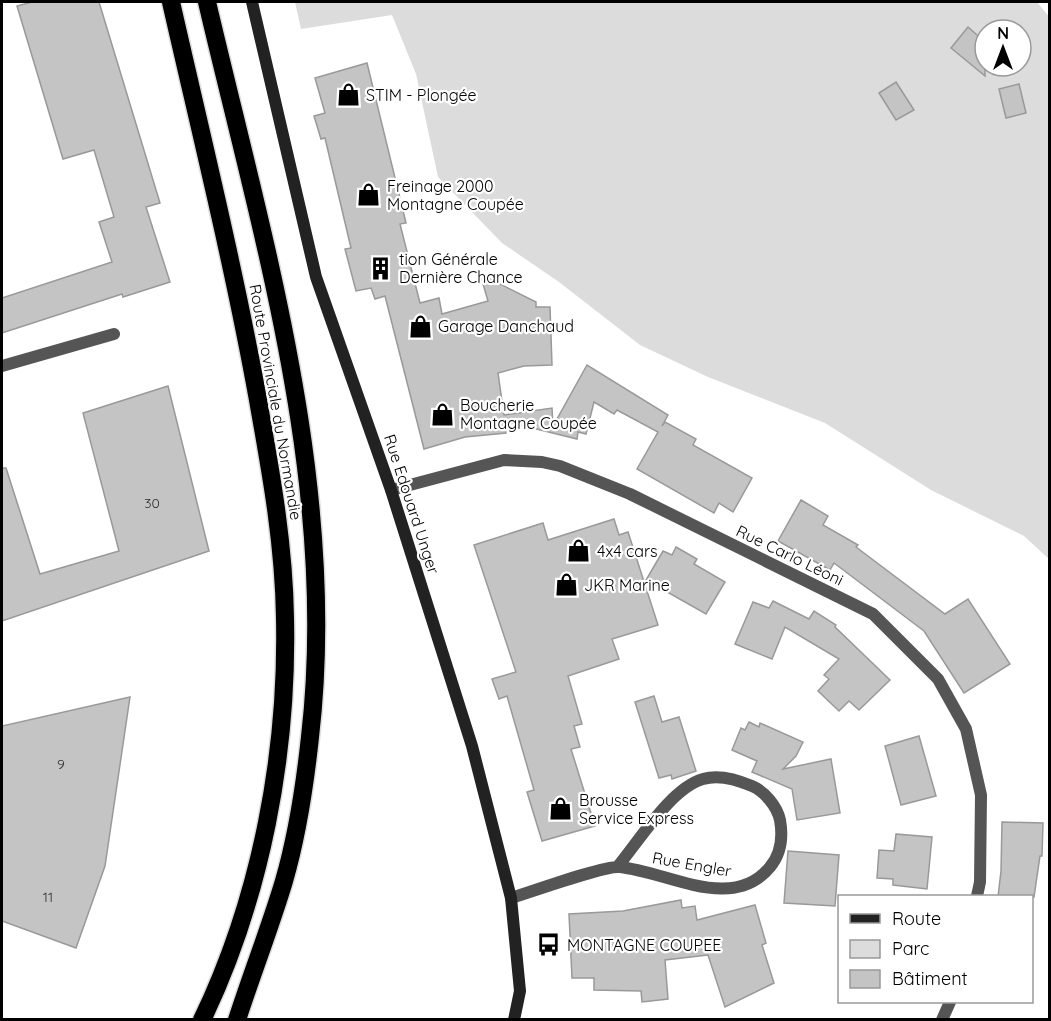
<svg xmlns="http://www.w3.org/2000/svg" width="1051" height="1021" font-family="Quicksand,sans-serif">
<rect width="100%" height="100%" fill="#fff"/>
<path fill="#dcdcdc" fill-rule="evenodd" d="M295,2H1037L1050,18L1049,559L1024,536L931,490L825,423L708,377L640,345L559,282L502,243L438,177L416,74L392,15L301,29ZM985,30H1021V66H985Z"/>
<g fill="#c4c4c4" stroke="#999" stroke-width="1.5">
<polygon points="32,2 99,2 160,203 146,207 170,282 123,297 122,294 2,333 2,298 112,262 99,222 114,217 94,150 63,159 17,6"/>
<polygon points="968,27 985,42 985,76 951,48"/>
<polygon points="367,63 406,223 400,224 420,303 439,298 442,314 488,301 480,274 536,302 536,307 550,307 552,365 524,366 498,373 504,415 552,408 553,426 587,365 668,415 662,426 665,422 696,439 693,445 752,478 733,512 719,503 714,513 637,469 658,432 617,410 614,414 594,402 586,434 578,432 577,439 504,421 506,433 465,437 424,449 385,296 375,299 371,288 356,291 345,249 351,248 325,138 321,139 314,116 325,113 315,78"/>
<polygon points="896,82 914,110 896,120 879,93"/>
<polygon points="1019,84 1026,113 1006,118 999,89"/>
<polygon points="168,386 209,551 2,621 2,468 6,468 40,574 119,551 83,413"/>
<polygon points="801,500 828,516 823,525 858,545 856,547 945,614 968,599 1010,664 964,693 924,631 834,563 830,570 778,541"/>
<polygon points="614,519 619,535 628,532 658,625 612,639 619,659 568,676 582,724 574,726 580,747 571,749 595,826 542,841 527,792 534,790 507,696 499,699 492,679 516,672 474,545 543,523 548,540"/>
<polygon points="676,547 697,559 694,564 725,582 706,614 646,580 663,551 672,555"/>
<polygon points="773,601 809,619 814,611 836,625 835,627 890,680 859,710 849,701 839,711 818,691 829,679 824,675 839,659 785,627 772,659 735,644 753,602 769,608"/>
<polygon points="654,696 662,722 679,717 696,771 672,779 671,775 659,778 635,702"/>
<polygon points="130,697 105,866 76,948 2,921 2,726"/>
<polygon points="749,722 759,727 760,723 803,742 796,756 783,769 831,759 840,813 797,820 792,789 752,772 757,761 732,750 741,728 745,730"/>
<polygon points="919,736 936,796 901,805 885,746"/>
<polygon points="1002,822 1043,823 1042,856 1040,856 1034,897 998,897 1001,871"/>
<polygon points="896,834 932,837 927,889 893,885 893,879 877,878 879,850 894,851"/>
<polygon points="788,851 839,855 835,906 784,903"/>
<polygon points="681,900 682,908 695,906 697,920 755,905 766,943 762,945 774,983 725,1007 708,955 665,960 668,999 642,1002 641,991 594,990 594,978 572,978 569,914 623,911"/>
</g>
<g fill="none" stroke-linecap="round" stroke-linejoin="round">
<defs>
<g id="highway">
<path d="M171,2C201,134 234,267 258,400C271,473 284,544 285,618C288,754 261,897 202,1020"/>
<path d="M207,2C263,241 339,488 310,737C305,784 297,836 284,881C270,928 252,973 237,1020"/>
</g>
</defs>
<use href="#highway" stroke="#dbdbdb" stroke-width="21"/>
<g stroke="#555" stroke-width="12">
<polyline points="2,366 114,334"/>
<polyline points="391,490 504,460 542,462 560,466 630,494 873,614 938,679 966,729 981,795 980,882 977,896"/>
<path d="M511,898C531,892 605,865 620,867C668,872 733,913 770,867C781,854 783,837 780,820C777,806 764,791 752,786C738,780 719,774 703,779C671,788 639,841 618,866"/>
<polyline points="942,1020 950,1002"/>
</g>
<polyline stroke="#222" stroke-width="12" points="252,2 316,277 391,490 472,746 511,898 520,991 514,1020"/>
<use href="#highway" stroke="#000" stroke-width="18"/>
</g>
<defs>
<symbol id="shop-bare" viewBox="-9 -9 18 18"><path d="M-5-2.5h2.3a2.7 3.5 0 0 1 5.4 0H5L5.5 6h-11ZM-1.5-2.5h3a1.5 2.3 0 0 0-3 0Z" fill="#000" stroke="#fff" stroke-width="2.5" paint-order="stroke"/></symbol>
<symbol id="building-bare" viewBox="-9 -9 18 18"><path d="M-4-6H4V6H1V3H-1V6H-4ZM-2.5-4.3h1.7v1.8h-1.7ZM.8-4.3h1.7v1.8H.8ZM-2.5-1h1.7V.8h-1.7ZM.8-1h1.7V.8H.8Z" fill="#000" stroke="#fff" stroke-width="2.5" paint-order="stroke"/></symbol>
<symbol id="bus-bare" viewBox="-9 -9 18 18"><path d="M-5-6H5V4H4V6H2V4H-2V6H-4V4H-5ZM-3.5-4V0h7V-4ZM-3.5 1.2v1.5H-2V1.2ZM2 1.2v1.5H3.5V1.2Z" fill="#000" stroke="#fff" stroke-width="2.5" paint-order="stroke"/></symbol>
</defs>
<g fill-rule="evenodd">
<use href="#shop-bare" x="332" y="78" width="33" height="33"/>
<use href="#shop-bare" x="352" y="178" width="33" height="33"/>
<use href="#building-bare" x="364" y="252" width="33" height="33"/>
<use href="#shop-bare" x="404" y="310" width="33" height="33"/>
<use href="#shop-bare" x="426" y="398" width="33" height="33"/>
<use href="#shop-bare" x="562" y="534" width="33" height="33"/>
<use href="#shop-bare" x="550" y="568" width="33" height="33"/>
<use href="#shop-bare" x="544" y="792" width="33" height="33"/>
<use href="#bus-bare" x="532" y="928" width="33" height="33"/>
</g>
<g text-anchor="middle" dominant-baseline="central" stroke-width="4.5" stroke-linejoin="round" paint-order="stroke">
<g font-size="14" fill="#313131">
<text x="152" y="503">30</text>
<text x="61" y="764">9</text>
<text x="48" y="897">11</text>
</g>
<g font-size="16" fill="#000" stroke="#fff" text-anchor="start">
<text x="366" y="95">STIM - Plongée</text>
<text x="387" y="186">Freinage 2000<tspan x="387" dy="18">Montagne Coupée</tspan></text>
<text x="399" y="259">tion Générale<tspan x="399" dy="18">Dernière Chance</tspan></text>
<text x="438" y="326">Garage Danchaud</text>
<text x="460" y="405">Boucherie<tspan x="460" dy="18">Montagne Coupée</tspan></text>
<text x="597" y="551">4x4 cars</text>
<text x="584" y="585">JKR Marine</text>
<text x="579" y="800">Brousse<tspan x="579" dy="18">Service Express</tspan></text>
<text x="567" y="945">MONTAGNE COUPEE</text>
</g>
<g font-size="16" fill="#000" stroke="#fff">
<text transform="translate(276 402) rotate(80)">Route Provinciale du Normandie</text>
<text transform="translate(412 504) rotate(72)">Rue Edouard Unger</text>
<text transform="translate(790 555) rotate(26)">Rue Carlo Léoni</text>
<text transform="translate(692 864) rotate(10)">Rue Engler</text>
</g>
</g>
<rect width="1051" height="1021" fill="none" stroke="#000000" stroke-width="6"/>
<rect x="838" y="895" width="195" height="108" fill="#ffffff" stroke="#999999" stroke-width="1.5"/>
<rect x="850" y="914" width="30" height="9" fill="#222222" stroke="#999999" stroke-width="1.5"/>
<text x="892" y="925" font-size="18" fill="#000000">Route</text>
<rect x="850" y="940" width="30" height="18" fill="#dcdcdc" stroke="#999999" stroke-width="1.5"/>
<text x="892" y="955" font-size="18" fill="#000000">Parc</text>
<rect x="850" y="970" width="30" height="18" fill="#c4c4c4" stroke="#999999" stroke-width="1.5"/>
<text x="892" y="985" font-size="18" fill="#000000">Bâtiment</text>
<g transform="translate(1003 48)"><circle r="28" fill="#ffffff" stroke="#999999" stroke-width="1.5"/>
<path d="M0-4.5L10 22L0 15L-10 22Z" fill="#000000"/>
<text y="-9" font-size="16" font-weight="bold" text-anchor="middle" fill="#000000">N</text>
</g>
</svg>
